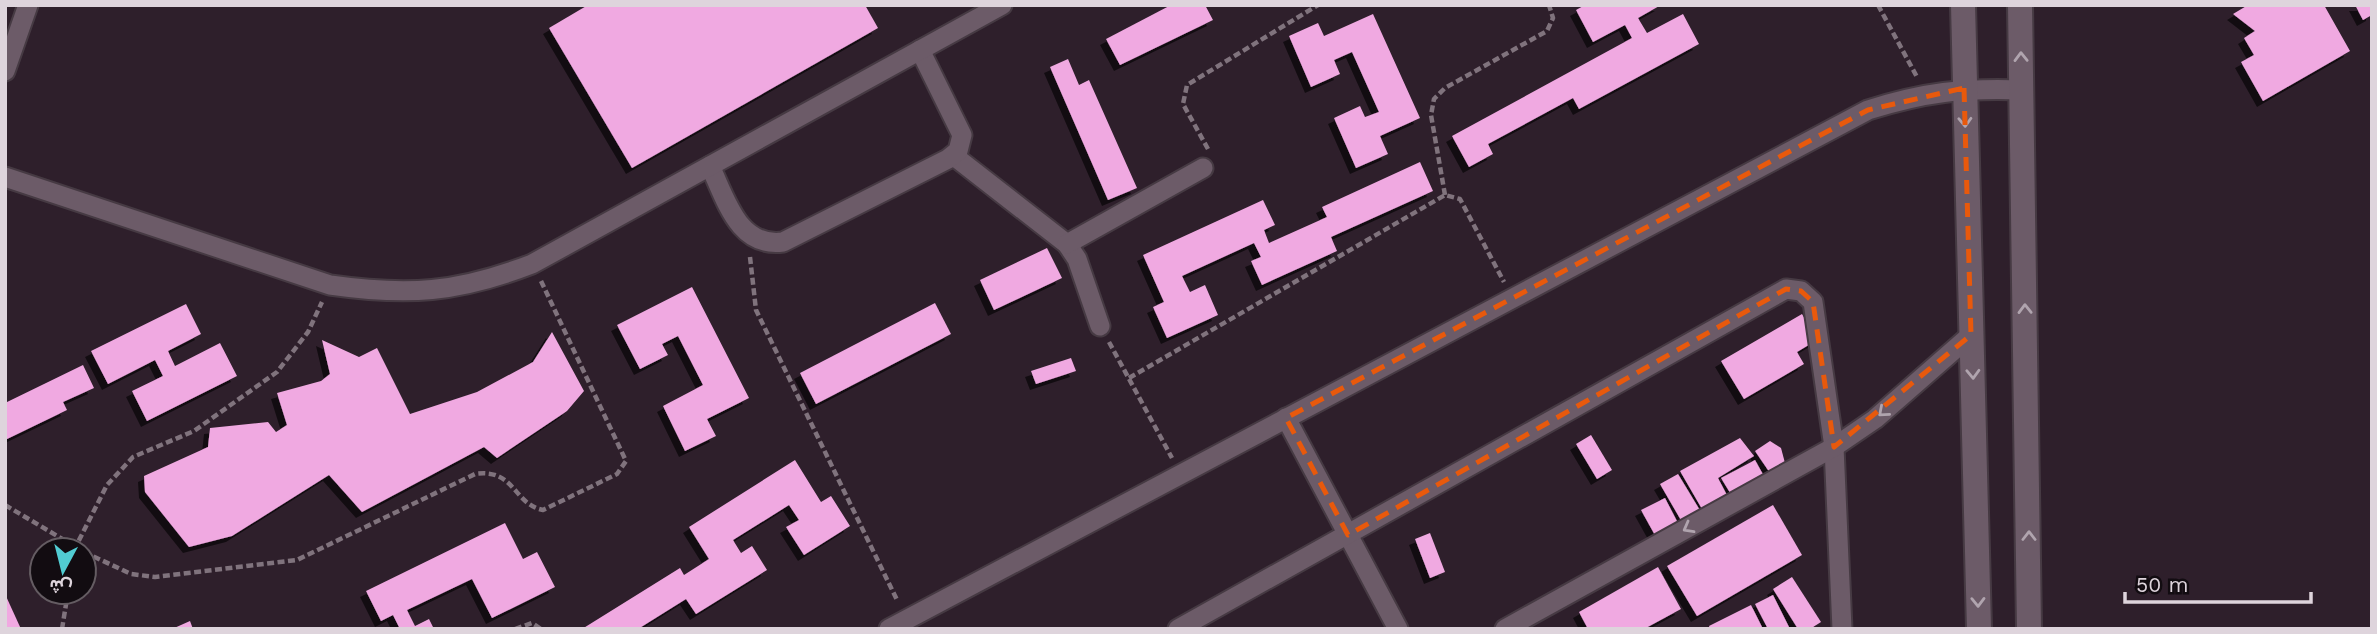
<svg xmlns="http://www.w3.org/2000/svg" width="2377" height="634" font-family="'Work Sans',Vazirmatn,sans-serif">
<defs>
<filter id="shadow"><feDropShadow dx="-6" dy="6" stdDeviation="0" flood-color="#0009"/></filter>
</defs>
<rect width="100%" height="100%" fill="#2e1f2b"/>
<g fill="#f0a9e1" filter="url(#shadow)">
<polygon points="588,5 865,5 878,28 632,168 549,28"/>
<polygon points="1171,5 1205,5 1213,20 1120,65 1106,39"/>
<polygon points="1585,5 1661,5 1638,18 1647,33 1683,14 1699,44 1579,109 1573,98 1488,144 1493,154 1469,167 1452,136 1632,38 1625,25 1593,42 1576,10"/>
<polygon points="2248,5 2324,5 2350,51 2263,101 2241,62 2254,55 2244,38 2255,31 2233,14"/>
<polygon points="2355,5 2372,5 2372,15 2363,20"/>
<polygon points="1373,14 1420,118 1380,136 1388,154 1356,168 1334,118 1360,106 1365,117 1379,112 1352,52 1334,60 1340,74 1311,87 1289,36 1318,23 1324,36"/>
<polygon points="1068,59 1079,85 1089,80 1137,188 1108,200 1050,67"/>
<polygon points="1420,162 1433,191 1331,237 1337,251 1262,285 1251,261 1261,257 1254,243 1182,276 1190,292 1205,285 1218,315 1167,338 1153,307 1164,302 1143,255 1263,200 1275,225 1264,230 1269,243 1327,217 1322,207"/>
<polygon points="1047,248 1062,278 994,310 980,280"/>
<polygon points="692,287 749,398 707,419 716,436 685,451 663,406 703,385 678,336 662,344 668,355 640,369 617,325"/>
<polygon points="935,303 951,334 816,404 800,373"/>
<polygon points="186,304 201,334 168,351 175,366 220,343 237,376 147,421 132,391 163,376 155,360 108,384 91,351"/>
<polygon points="1802,314 1817,340 1797,352 1804,364 1744,399 1721,361"/>
<polygon points="552,332 584,391 567,411 497,458 484,447 362,512 329,475 232,536 189,547 145,492 144,476 208,447 210,428 268,422 276,432 287,425 277,393 321,381 330,374 322,340 359,357 377,348 410,414 477,392 533,362"/>
<polygon points="1071,358 1076,371 1036,384 1031,371"/>
<polygon points="83,365 94,388 63,402 67,410 5,440 5,403"/>
<polygon points="1591,435 1612,470 1597,479 1576,444"/>
<polygon points="1740,438 1754,456 1718,478 1729,499 1702,509 1680,471"/>
<polygon points="1770,441 1781,448 1785,463 1770,473 1755,451"/>
<polygon points="795,460 821,502 831,496 850,526 804,555 786,527 799,520 789,505 733,540 741,553 752,546 767,570 696,614 686,599 638,629 582,629 680,568 684,575 709,559 689,527"/>
<polygon points="1755,460 1765,478 1732,496 1721,478"/>
<polygon points="1678,474 1701,512 1682,522 1660,484"/>
<polygon points="1665,498 1679,525 1656,537 1641,510"/>
<polygon points="1773,505 1802,555 1697,616 1667,566"/>
<polygon points="505,523 523,559 537,552 555,587 492,618 472,579 407,610 415,626 429,619 434,629 400,629 393,615 381,621 366,591"/>
<polygon points="1430,533 1445,572 1430,578 1415,539"/>
<polygon points="1658,567 1681,609 1644,629 1588,629 1579,612"/>
<polygon points="1792,577 1821,622 1810,629 1798,629 1773,589"/>
<polygon points="5,594 21,629 5,629"/>
<polygon points="1773,595 1790,629 1768,629 1755,604"/>
<polygon points="1751,605 1763,629 1710,629 1709,626"/>
<polygon points="190,621 193,629 172,629"/>
</g>
<g fill="none" stroke-linecap="round" stroke-linejoin="round">
<defs>
<g id="minor">
<polyline points="5,71 28,5"/>
<polyline points="954,156 1067,244 1077,259 1100,326"/>
<path d="M710,166C726,199 738,248 783,242L948,159L958,151L962,135L920,50"/>
<path d="M5,177L330,285C408,296 457,293 532,264L1002,5"/>
<polyline points="1067,244 1203,168"/>
<polyline points="1286,418 1398,629"/>
<path d="M889,629L1868,110C1925,92 1962,88 2022,90"/>
<polyline points="1178,629 1786,289 1801,291 1813,302 1834,447 1842,629"/>
<polyline points="1505,629 1834,447 1875,419 1971,335"/>
</g>
<g id="tertiary">
<polyline points="1963,5 1979,629"/>
<polyline points="2020,5 2029,629"/>
</g>
</defs>
<use href="#minor" stroke="#463a43" stroke-width="23"/>
<use href="#tertiary" stroke="#463a43" stroke-width="28"/>
<g stroke="#80737d" stroke-width="4.5" stroke-dasharray="7 3.5" stroke-linecap="butt">
<polyline points="1878,5 1917,77"/>
<polyline points="1208,149 1183,104 1187,85 1318,5"/>
<polyline points="1445,195 1431,115 1434,99 1445,88 1547,31 1553,18 1549,5"/>
<polyline points="750,257 756,310 897,600"/>
<polyline points="1109,342 1172,458"/>
<polyline points="1129,378 1445,195 1460,199 1504,282"/>
<polyline points="5,505 81,550"/>
<polyline points="74,550 107,485 133,457 194,431 277,372 308,332 322,302"/>
<path d="M84,552L131,574L155,577L297,560L475,474C515,468 513,504 543,510L617,474L626,461L541,281"/>
<polyline points="62,629 68,592"/>
<polyline points="515,629 532,623 541,629"/>
</g>
<use href="#minor" stroke="#6c5b68" stroke-width="19"/>
<use href="#tertiary" stroke="#6c5b68" stroke-width="24"/>
</g>
<defs><path id="oneway-chevron" d="M-2-3.5L2.5 0L-2 3.5" fill="none" stroke-width="1.6" stroke-linecap="round" stroke-linejoin="round" transform="scale(1.75)"/></defs>
<g stroke="#b0a4ae">
<use href="#oneway-chevron" transform="translate(2021 57) rotate(-91)"/>
<use href="#oneway-chevron" transform="translate(1965 122) rotate(88)"/>
<use href="#oneway-chevron" transform="translate(2025 309) rotate(-91)"/>
<use href="#oneway-chevron" transform="translate(1973 374) rotate(88)"/>
<use href="#oneway-chevron" transform="translate(1883 412) rotate(139)"/>
<use href="#oneway-chevron" transform="translate(1688 528) rotate(151)"/>
<use href="#oneway-chevron" transform="translate(2029 536) rotate(-90)"/>
<use href="#oneway-chevron" transform="translate(1978 602) rotate(89)"/>
</g>
<path fill="none" stroke="#e8590c" stroke-width="5" stroke-dasharray="14 9" stroke-linejoin="round" d="M1964,88L1971,335L1834,447L1813,302L1801,291L1786,289L1348,535L1286,418L1868,110Z"/>
<rect width="2377" height="634" fill="none" stroke="#ded4dc" stroke-width="14"/>
<g transform="translate(63 571) rotate(187)"><circle r="33" fill="#120c11" stroke="#645c62" stroke-width="2"/>
<path d="M0-5L12 26L0 18L-12 26Z" fill="#51ccd2"/>
<text y="-10" font-size="19" font-weight="bold" text-anchor="middle" fill="#ded4dc">ش</text>
</g>
<path d="M2125 592v10h186v-10" fill="none" stroke="#ded4dc" stroke-width="3.5"/>
<text x="2136" y="592" font-size="21" fill="#ded4dc" stroke="#120c11" stroke-width="5" paint-order="stroke">50 m</text>
</svg>
